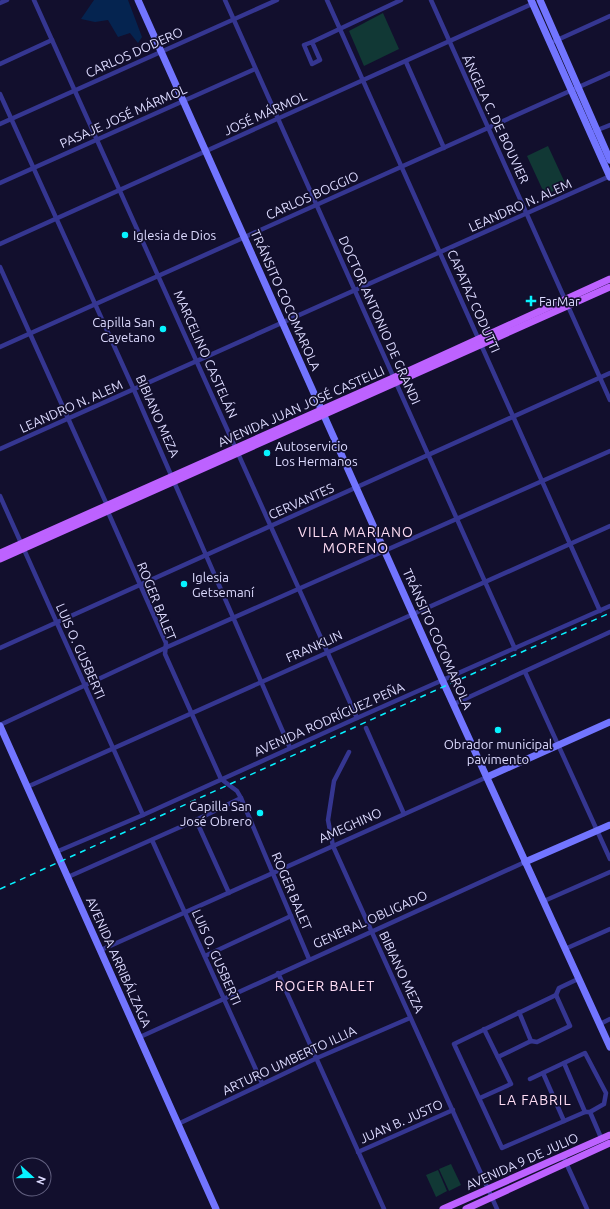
<svg xmlns="http://www.w3.org/2000/svg" width="610" height="1209" font-family="Ubuntu,sans-serif">
<rect width="100%" height="100%" fill="#120f2d"/>
<g fill="#113835">
<polygon points="383,13 399,49 364,66 349,31"/>
<polygon points="548,146 566,185 545,195 527,156"/>
<polygon points="451,1164 461,1185 449,1191 439,1169"/>
<polygon points="438,1170 447,1191 436,1197 426,1175"/>
</g>
<polygon fill="#052450" points="94,0 128,0 142,37 138,43 130,33 118,37 108,20 95,22 81,19"/>
<g fill="none" stroke-linecap="round" stroke-linejoin="round">
<g stroke="#353691" stroke-width="4.5">
<polyline points="34,0 357,718"/>
<polyline points="225,0 515,649"/>
<polyline points="327,0 600,611"/>
<polyline points="431,0 610,400"/>
<polyline points="0,3 7,0"/>
<polyline points="555,41 610,16"/>
<polyline points="312,42 320,60 312,64 304,45 312,42 401,0"/>
<polyline points="406,62 444,148"/>
<polyline points="0,64 52,40"/>
<polyline points="0,94 134,390 290,748"/>
<polyline points="0,124 277,0"/>
<polyline points="595,131 610,125"/>
<polyline points="0,183 255,69"/>
<polyline points="0,244 534,3"/>
<polyline points="0,267 107,505 108,512 166,643 165,654 221,779 237,791 241,798 309,959"/>
<polyline points="0,347 610,73"/>
<polyline points="0,449 610,176"/>
<polyline points="0,496 143,815"/>
<polyline points="0,648 610,373"/>
<polyline points="525,672 610,859"/>
<polyline points="454,704 610,632"/>
<polyline points="0,725 165,648 610,451"/>
<polyline points="366,728 404,814"/>
<polyline points="349,752 334,781 328,820 333,846 497,1209"/>
<polyline points="27,787 610,526"/>
<polyline points="196,820 229,893"/>
<polyline points="152,840 262,1083"/>
<polyline points="56,852 143,815 357,718 610,606"/>
<polyline points="68,877 196,820 241,798"/>
<polyline points="544,901 610,872"/>
<polyline points="565,949 610,929"/>
<polyline points="101,950 487,777"/>
<polyline points="205,956 291,916"/>
<polyline points="278,973 384,1209"/>
<polyline points="519,1012 531,1041"/>
<polyline points="600,1024 610,1019"/>
<polyline points="140,1037 525,862"/>
<polyline points="498,1057 531,1041 537,1042 570,1026 556,995"/>
<polyline points="564,1063 585,1112"/>
<polyline points="543,1073 564,1121"/>
<polyline points="530,1079 585,1053 606,1093 604,1104 590,1112 585,1112 502,1148 454,1044 556,995 559,988 578,979"/>
<polyline points="480,1098 511,1084 484,1029"/>
<polyline points="590,1112 602,1140"/>
<polyline points="178,1124 317,1058 410,1018"/>
<polyline points="358,1152 453,1110"/>
<polyline points="563,1156 587,1209"/>
</g>
<g stroke="#7275ff" stroke-width="7">
<polyline points="138,0 445,686 610,1047"/>
<polyline points="531,0 610,177"/>
<polyline points="540,0 610,160"/>
<polyline points="0,726 216,1209"/>
<polyline points="487,777 610,722"/>
<polyline points="525,862 610,825"/>
</g>
<g stroke="#bd62ff" stroke-width="7">
<polyline points="0,553 393,378 610,279"/>
<polyline points="0,559 610,287"/>
<polyline points="443,1209 610,1135"/>
<polyline points="466,1209 610,1143"/>
</g>
<polyline stroke="#07f2ff" stroke-width="1.5" stroke-dasharray="6 5" stroke-linecap="butt" points="0,889 445,686 610,613"/>
</g>
<g fill="#07f2ff" stroke="#120f2d" stroke-width="1.5">
<circle cx="125" cy="235" r="4"/>
<path d="M529 295h4v4h4v4h-4v4h-4v-4h-4v-4h4z"/>
<circle cx="163" cy="329" r="4"/>
<circle cx="267" cy="453" r="4"/>
<circle cx="184" cy="584" r="4"/>
<circle cx="498" cy="730" r="4"/>
<circle cx="260" cy="813" r="4"/>
</g>
<g text-anchor="middle" dominant-baseline="central" stroke-width="3.5" stroke-linejoin="round" paint-order="stroke">
<g font-size="13" fill="#dddbff" stroke="#120f2d">
<text transform="translate(134 52) rotate(-24)">CARLOS DODERO</text>
<text transform="translate(265 113) rotate(-24)">JOSÉ MÁRMOL</text>
<text transform="translate(123 116) rotate(-24)">PASAJE JOSÉ MÁRMOL</text>
<text transform="translate(496 119) rotate(65)">ÁNGELA C. DE BOUVIER</text>
<text transform="translate(312 195) rotate(-24)">CARLOS BOGGIO</text>
<text transform="translate(520 205) rotate(-24)">LEANDRO N. ALEM</text>
<text transform="translate(286 300) rotate(66)">TRÁNSITO COCOMAROLA</text>
<text transform="translate(474 301) rotate(66)">CAPATAZ CODUTTI</text>
<text transform="translate(380 320) rotate(66)">DOCTOR ANTONIO DE GRANDI</text>
<text transform="translate(206 354) rotate(66)">MARCELINO CASTELÁN</text>
<text transform="translate(71 406) rotate(-24)">LEANDRO N. ALEM</text>
<text transform="translate(301 406) rotate(-24)">AVENIDA JUAN JOSÉ CASTELLI</text>
<text transform="translate(158 416) rotate(66)">BIBIANO MEZA</text>
<text transform="translate(301 501) rotate(-24)">CERVANTES</text>
<text transform="translate(157 601) rotate(68)">ROGER BALET</text>
<text transform="translate(438 639) rotate(66)">TRÁNSITO COCOMAROLA</text>
<text transform="translate(314 646) rotate(-24)">FRANKLIN</text>
<text transform="translate(81 651) rotate(66)">LUIS O. GUSBERTI</text>
<text transform="translate(329 719) rotate(-24)">AVENIDA RODRÍGUEZ PEÑA</text>
<text transform="translate(350 825) rotate(-24)">AMEGHINO</text>
<text transform="translate(292 891) rotate(67)">ROGER BALET</text>
<text transform="translate(370 919) rotate(-24)">GENERAL OBLIGADO</text>
<text transform="translate(217 957) rotate(66)">LUIS O. GUSBERTI</text>
<text transform="translate(119 962) rotate(66)">AVENIDA ARRIBÁLZAGA</text>
<text transform="translate(402 972) rotate(65)">BIBIANO MEZA</text>
<text transform="translate(289 1060) rotate(-25)">ARTURO UMBERTO ILLIA</text>
<text transform="translate(401 1121) rotate(-24)">JUAN B. JUSTO</text>
<text transform="translate(522 1161) rotate(-24)">AVENIDA 9 DE JULIO</text>
</g>
<g font-size="13" fill="#dddbff" stroke="#120f2d" text-anchor="start">
<text x="133" y="235">Iglesia de Dios</text>
<text x="539" y="301">FarMar</text>
<text x="155" y="322" text-anchor="end">Capilla San<tspan x="155" dy="15">Cayetano</tspan></text>
<text x="275" y="446">Autoservicio<tspan x="275" dy="15">Los Hermanos</tspan></text>
<text x="192" y="577">Iglesia<tspan x="192" dy="15">Getsemaní</tspan></text>
<text x="498" y="744" text-anchor="middle">Obrador municipal<tspan x="498" dy="15">pavimento</tspan></text>
<text x="252" y="806" text-anchor="end">Capilla San<tspan x="252" dy="15">José Obrero</tspan></text>
</g>
<g font-size="14" letter-spacing="1" fill="#ffddf4" stroke="#120f2d">
<text x="356" y="532">VILLA MARIANO<tspan x="356" dy="16">MORENO</tspan></text>
<text x="325" y="986">ROGER BALET</text>
<text x="535" y="1100">LA FABRIL</text>
</g>
</g>
<g transform="translate(32 1177) rotate(111)"><circle r="19" fill="#120f2d" stroke="#636181"/>
<path d="M0-3L7 15L0 10L-7 15Z" fill="#07f2ff"/>
<text y="-6" font-size="11" font-weight="bold" text-anchor="middle" fill="#dddbff">N</text>
</g>
</svg>
